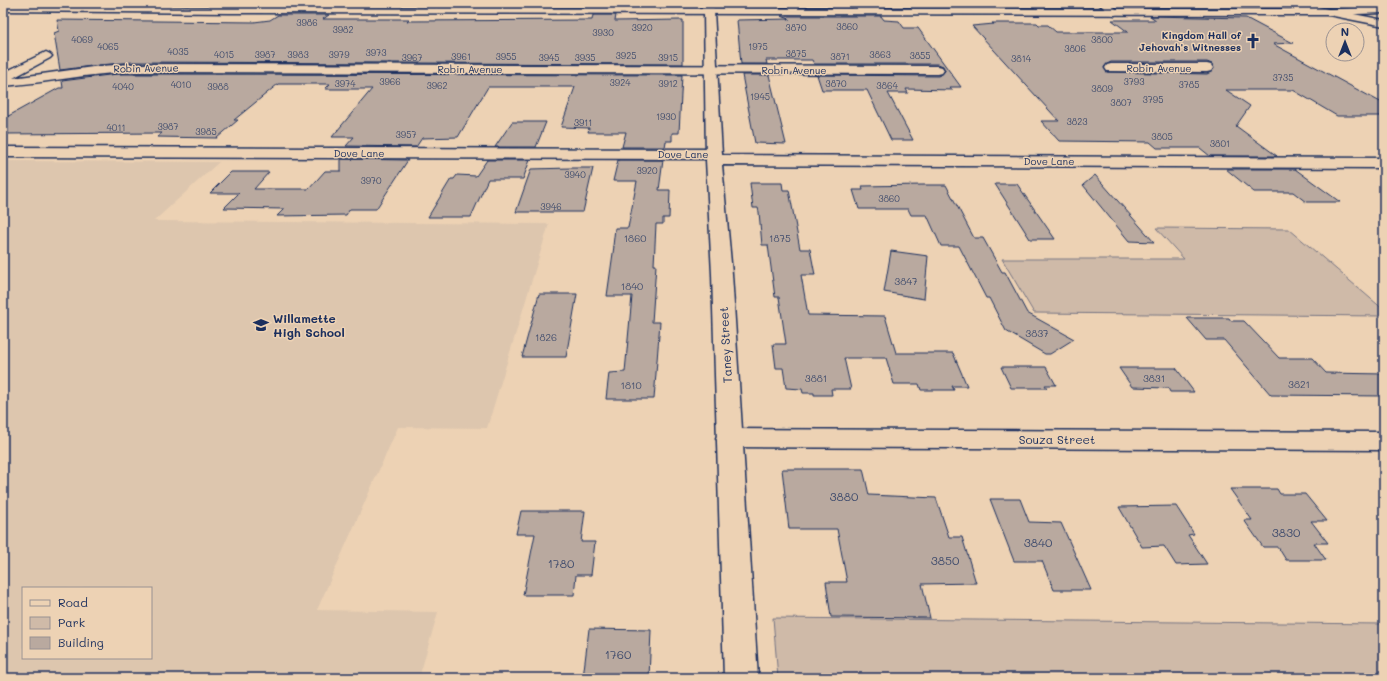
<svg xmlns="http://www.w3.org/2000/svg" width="1387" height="681" font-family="Mali,sans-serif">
<rect width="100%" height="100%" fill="#edd2b4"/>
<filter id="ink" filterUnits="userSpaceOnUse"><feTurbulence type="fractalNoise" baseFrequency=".025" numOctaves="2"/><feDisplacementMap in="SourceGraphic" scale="8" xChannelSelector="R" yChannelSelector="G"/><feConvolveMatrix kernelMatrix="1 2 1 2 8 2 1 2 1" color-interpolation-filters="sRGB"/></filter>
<g filter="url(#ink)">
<path fill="#ddc6ae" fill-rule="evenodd" d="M3,161L219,162L154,221L549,224L487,428L398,427L317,610L438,612L419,678H3ZM23,588H151V658H23Z"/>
<g fill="#cfbaa8" stroke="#757483">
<polygon points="1297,3 1379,3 1324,8"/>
<polygon points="1156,228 1289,229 1384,310 1384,316 1034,313 1002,259 1184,259"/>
<polygon points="773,618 1384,624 1384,678 778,678"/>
</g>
<g fill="#b9a99f" stroke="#1b2f5e" fill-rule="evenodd">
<polygon points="295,3 344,3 341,6 291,6"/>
<polygon points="752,3 873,3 875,7 758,6"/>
<polygon points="1129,3 1173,3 1181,7 1135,7"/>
<polygon points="278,15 329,15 323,19 409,19 407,21 592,20 593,15 616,15 615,21 679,20 683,20 683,64 133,62 100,65 60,70 54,33 59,31 57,20 254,22 270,20"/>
<polygon points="781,16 881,16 884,20 899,21 904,28 918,28 961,87 950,87 953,90 906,89 908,93 888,93 913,140 891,140 867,90 822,90 817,75 938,76 942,74 945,71 943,66 938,64 814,64 812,60 766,60 767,64 741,64 737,20 790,19"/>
<path d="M1150,16L1246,18L1293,43L1273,44L1384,104V116H1337L1293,90H1226L1250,106L1236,126L1277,156H1210L1200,148H1157L1150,142L1059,141L1041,121H1059L972,26L994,24L992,23H1037L1039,25H1048L1056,32H1128L1112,20H1156ZM1111,62H1207L1212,64L1214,69L1211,72L1207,74L1107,72L1104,67L1107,64Z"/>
<polygon points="117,74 133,74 682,75 679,133 672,133 672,141 666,141 665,147 622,147 626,132 588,132 589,128 561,127 575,87 488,87 458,137 422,138 416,147 346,146 354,137 332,137 372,89 325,89 330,84 278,84 234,120 238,120 217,138 157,137 162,133 3,134 3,119 59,88 63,88 62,81"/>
<polygon points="742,75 769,75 786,144 755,143"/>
<polygon points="512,122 546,122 536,147 495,147"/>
<polygon points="341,159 408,160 376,209 350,209 346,215 277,216 284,209 224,208 239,193 210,193 231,172 269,172 254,189 309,189 325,171 341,171"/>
<polygon points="487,160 530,160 523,179 488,179 471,217 428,217 451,179 454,179 457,175 476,176"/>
<polygon points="618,160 663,160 659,190 670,190 669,218 663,218 663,224 656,224 654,265 656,265 652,322 660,322 654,399 606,399 609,373 625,372 632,296 607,296 614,246 613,246 615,228 628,228 637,181 613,181"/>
<polygon points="571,168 593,168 583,212 516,212 531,169"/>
<polygon points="1226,169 1295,169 1340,202 1306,202 1293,192 1254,192"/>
<polygon points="1095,175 1154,242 1129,241 1083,185"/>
<polygon points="750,183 782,183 783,190 789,190 800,249 810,249 815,275 801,275 808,315 885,316 896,353 953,353 967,386 952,386 954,390 921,390 919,384 894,384 886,358 844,358 851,389 831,389 832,395 814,395 814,393 803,393 802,389 786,388 783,368 776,368 773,344 786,344 779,297 775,297 768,245 762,245 759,212 758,208 753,208"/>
<polygon points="995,184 1017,184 1055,239 1030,239"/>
<polygon points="923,185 946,185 974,238 983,238 1002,272 1005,272 1027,313 1074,339 1050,354 1045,354 1006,331 989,298 986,298 959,246 941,246 927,215 911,215 908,209 859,209 853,190 863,190 862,186"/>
<polygon points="891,251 928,256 924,299 884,292"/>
<polygon points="539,294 577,294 566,357 522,357"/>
<polygon points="1187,318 1229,318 1231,321 1244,321 1279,358 1312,358 1326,373 1384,374 1384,396 1271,395 1224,340 1206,340"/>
<polygon points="1001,367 1046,367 1056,385 1045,385 1047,388 1011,388"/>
<polygon points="1119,368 1176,368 1194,392 1170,392 1168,388 1132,387"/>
<polygon points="782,469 863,469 869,495 936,498 949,537 962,537 976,583 922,584 930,618 831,617 826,582 847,582 837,529 789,529"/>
<polygon points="1230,489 1277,489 1280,494 1305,494 1327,521 1311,521 1328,543 1314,543 1326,560 1286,560 1278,547 1263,547 1244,520 1252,520"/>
<polygon points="990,499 1020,499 1029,522 1061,523 1091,590 1054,590 1042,561 1014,561"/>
<polygon points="1176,506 1194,534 1188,535 1207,564 1176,565 1164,546 1142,547 1119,507"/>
<polygon points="521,511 585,511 581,542 595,542 591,575 576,575 574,595 523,595 535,534 516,534"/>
<polygon points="589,629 651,630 649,678 583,678"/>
</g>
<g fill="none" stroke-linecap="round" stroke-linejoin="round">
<defs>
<g id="minor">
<polygon points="234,3 246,3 233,12 225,12 224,10"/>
<polygon points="704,3 714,3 713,13 705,13"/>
<polygon points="1098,3 1109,3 1120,12 1115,15 1111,14"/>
<polygon points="1278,3 1298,3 1384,20 1384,26 1283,6"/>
<path d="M46,52L50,54L52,56L50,58L13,78L100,66L133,64L938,66L942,67L944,70L942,73L938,74L133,72C89,73 47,83 3,86V73Z"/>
<polygon points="1111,64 1207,64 1211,65 1213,68 1211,71 1207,72 1107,71 1105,68 1107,65"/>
<polygon points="3,147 714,149 719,151 722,154 719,157 714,159 3,157"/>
<polygon points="729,429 1384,432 1384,450 729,447 720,445 716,438 720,431"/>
</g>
<polygon id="tertiary" points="709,8 714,11 722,155 1384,158 1384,168 722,165 732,274 758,678 724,678 712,274 706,160 704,11"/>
<polygon id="secondary" points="3,5 229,7 1330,9 1384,7 1384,13 1330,15 229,13 3,11"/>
</defs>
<use href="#minor" stroke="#1b2f5e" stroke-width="3"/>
<use href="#tertiary" stroke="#1b2f5e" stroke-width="3"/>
<use href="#secondary" stroke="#1b2f5e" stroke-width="3"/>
<use href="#minor" fill="#edd2b4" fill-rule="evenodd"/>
<use href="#tertiary" fill="#edd2b4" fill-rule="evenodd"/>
<use href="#secondary" fill="#edd2b4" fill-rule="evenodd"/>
</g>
</g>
<defs>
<symbol id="church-bare" viewBox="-9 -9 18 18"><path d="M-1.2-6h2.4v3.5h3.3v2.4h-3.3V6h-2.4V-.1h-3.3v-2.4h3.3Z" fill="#1b2f5e" stroke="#edd2b4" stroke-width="2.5" paint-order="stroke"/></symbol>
<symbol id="school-bare" viewBox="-9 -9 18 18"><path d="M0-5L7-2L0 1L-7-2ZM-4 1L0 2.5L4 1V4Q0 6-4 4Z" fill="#1b2f5e" stroke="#edd2b4" stroke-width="2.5" paint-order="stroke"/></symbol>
</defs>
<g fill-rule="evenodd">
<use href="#church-bare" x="1242" y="30" width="22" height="22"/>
<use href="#school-bare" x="250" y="314" width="22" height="22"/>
</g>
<g text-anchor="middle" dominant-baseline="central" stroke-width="3" stroke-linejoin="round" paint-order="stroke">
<g font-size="9" fill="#424e6e">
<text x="307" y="22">3986</text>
<text x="847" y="26">3860</text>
<text x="642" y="27">3920</text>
<text x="796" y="27">3870</text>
<text x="343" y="29">3982</text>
<text x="603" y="32">3930</text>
<text x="82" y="39">4069</text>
<text x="1102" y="39">3800</text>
<text x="108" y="46">4065</text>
<text x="758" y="46">1975</text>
<text x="1075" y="48">3806</text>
<text x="178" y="51">4035</text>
<text x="376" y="52">3973</text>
<text x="796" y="53">3875</text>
<text x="224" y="54">4015</text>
<text x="265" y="54">3987</text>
<text x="298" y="54">3983</text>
<text x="339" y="54">3979</text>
<text x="880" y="54">3863</text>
<text x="626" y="55">3925</text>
<text x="920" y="55">3855</text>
<text x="461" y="56">3961</text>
<text x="506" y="56">3955</text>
<text x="840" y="56">3871</text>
<text x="412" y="57">3967</text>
<text x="549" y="57">3945</text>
<text x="585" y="57">3935</text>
<text x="668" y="57">3915</text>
<text x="1021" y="58">3814</text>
<text x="1283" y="77">3735</text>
<text x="390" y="81">3966</text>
<text x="1134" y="81">3793</text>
<text x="620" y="82">3924</text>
<text x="345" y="83">3974</text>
<text x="668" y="83">3912</text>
<text x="836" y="83">3870</text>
<text x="181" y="84">4010</text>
<text x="1189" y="84">3785</text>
<text x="437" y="85">3962</text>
<text x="887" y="85">3864</text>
<text x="123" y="86">4040</text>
<text x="218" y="86">3988</text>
<text x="1102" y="88">3809</text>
<text x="760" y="96">1945</text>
<text x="1153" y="99">3795</text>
<text x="1121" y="102">3807</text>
<text x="666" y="116">1930</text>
<text x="1077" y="121">3823</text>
<text x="583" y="122">3911</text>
<text x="168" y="126">3987</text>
<text x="116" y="127">4011</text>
<text x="206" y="131">3985</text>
<text x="406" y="134">3957</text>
<text x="1162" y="136">3805</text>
<text x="1220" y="143">3801</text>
<text x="647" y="170">3920</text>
<text x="575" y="174">3940</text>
<text x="371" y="180">3970</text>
<text x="889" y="198">3860</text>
<text x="551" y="206">3946</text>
</g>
<g font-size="10" font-weight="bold" fill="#1b2f5e" stroke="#edd2b4" text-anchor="end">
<text x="1241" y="35">Kingdom Hall of<tspan x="1241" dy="12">Jehovah's Witnesses</tspan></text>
</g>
<g font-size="10" fill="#1b2f5e" stroke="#edd2b4">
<text transform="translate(146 68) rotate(-1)">Robin Avenue</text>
<text x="1159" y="68">Robin Avenue</text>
<text x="470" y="69">Robin Avenue</text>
<text x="794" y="70">Robin Avenue</text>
<text x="359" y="153">Dove Lane</text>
<text x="683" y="154">Dove Lane</text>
<text x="1049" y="161">Dove Lane</text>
</g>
<g font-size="10" fill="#424e6e">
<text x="635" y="238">1860</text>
<text x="780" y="238">1875</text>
<text x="906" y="281">3847</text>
<text x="632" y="286">1840</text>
<text x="1037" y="333">3837</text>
<text x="546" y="337">1826</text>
<text x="816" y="378">3881</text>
<text x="1154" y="378">3831</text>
<text x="1299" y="384">3821</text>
<text x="631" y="385">1810</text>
</g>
<g font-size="12" font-weight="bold" fill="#1b2f5e" stroke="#edd2b4" text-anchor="start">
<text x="273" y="318">Willamette<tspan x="273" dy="14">High School</tspan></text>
</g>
<g font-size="12" fill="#1b2f5e" stroke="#edd2b4">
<text transform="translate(725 345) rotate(-93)">Taney Street</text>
<text x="1057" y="439">Souza Street</text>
</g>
<g font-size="12" fill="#424e6e">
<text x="844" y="496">3880</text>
<text x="1286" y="532">3830</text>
<text x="1038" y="542">3840</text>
<text x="945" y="560">3850</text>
<text x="561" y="563">1780</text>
<text x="618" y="654">1760</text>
</g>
</g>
<rect width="1387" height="681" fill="none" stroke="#edd2b4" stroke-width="16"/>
<rect x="8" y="8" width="1371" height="665" fill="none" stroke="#1b2f5e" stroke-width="1.5" filter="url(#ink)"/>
<rect x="22" y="587" width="130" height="72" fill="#edd2b4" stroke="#999192"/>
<rect x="30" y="600" width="20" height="6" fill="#edd2b4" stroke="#999192"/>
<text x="58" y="607" font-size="12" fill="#1b2f5e">Road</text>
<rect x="30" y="617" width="20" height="12" fill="#cfbaa8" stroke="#999192"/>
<text x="58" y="627" font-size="12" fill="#1b2f5e">Park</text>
<rect x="30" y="637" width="20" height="12" fill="#b9a99f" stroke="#999192"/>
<text x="58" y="647" font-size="12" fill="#1b2f5e">Building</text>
<g transform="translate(1345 42)"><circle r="19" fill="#edd2b4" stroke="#999192"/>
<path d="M0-3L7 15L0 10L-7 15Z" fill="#1b2f5e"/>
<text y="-6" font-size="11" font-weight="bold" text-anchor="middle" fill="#1b2f5e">N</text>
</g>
</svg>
